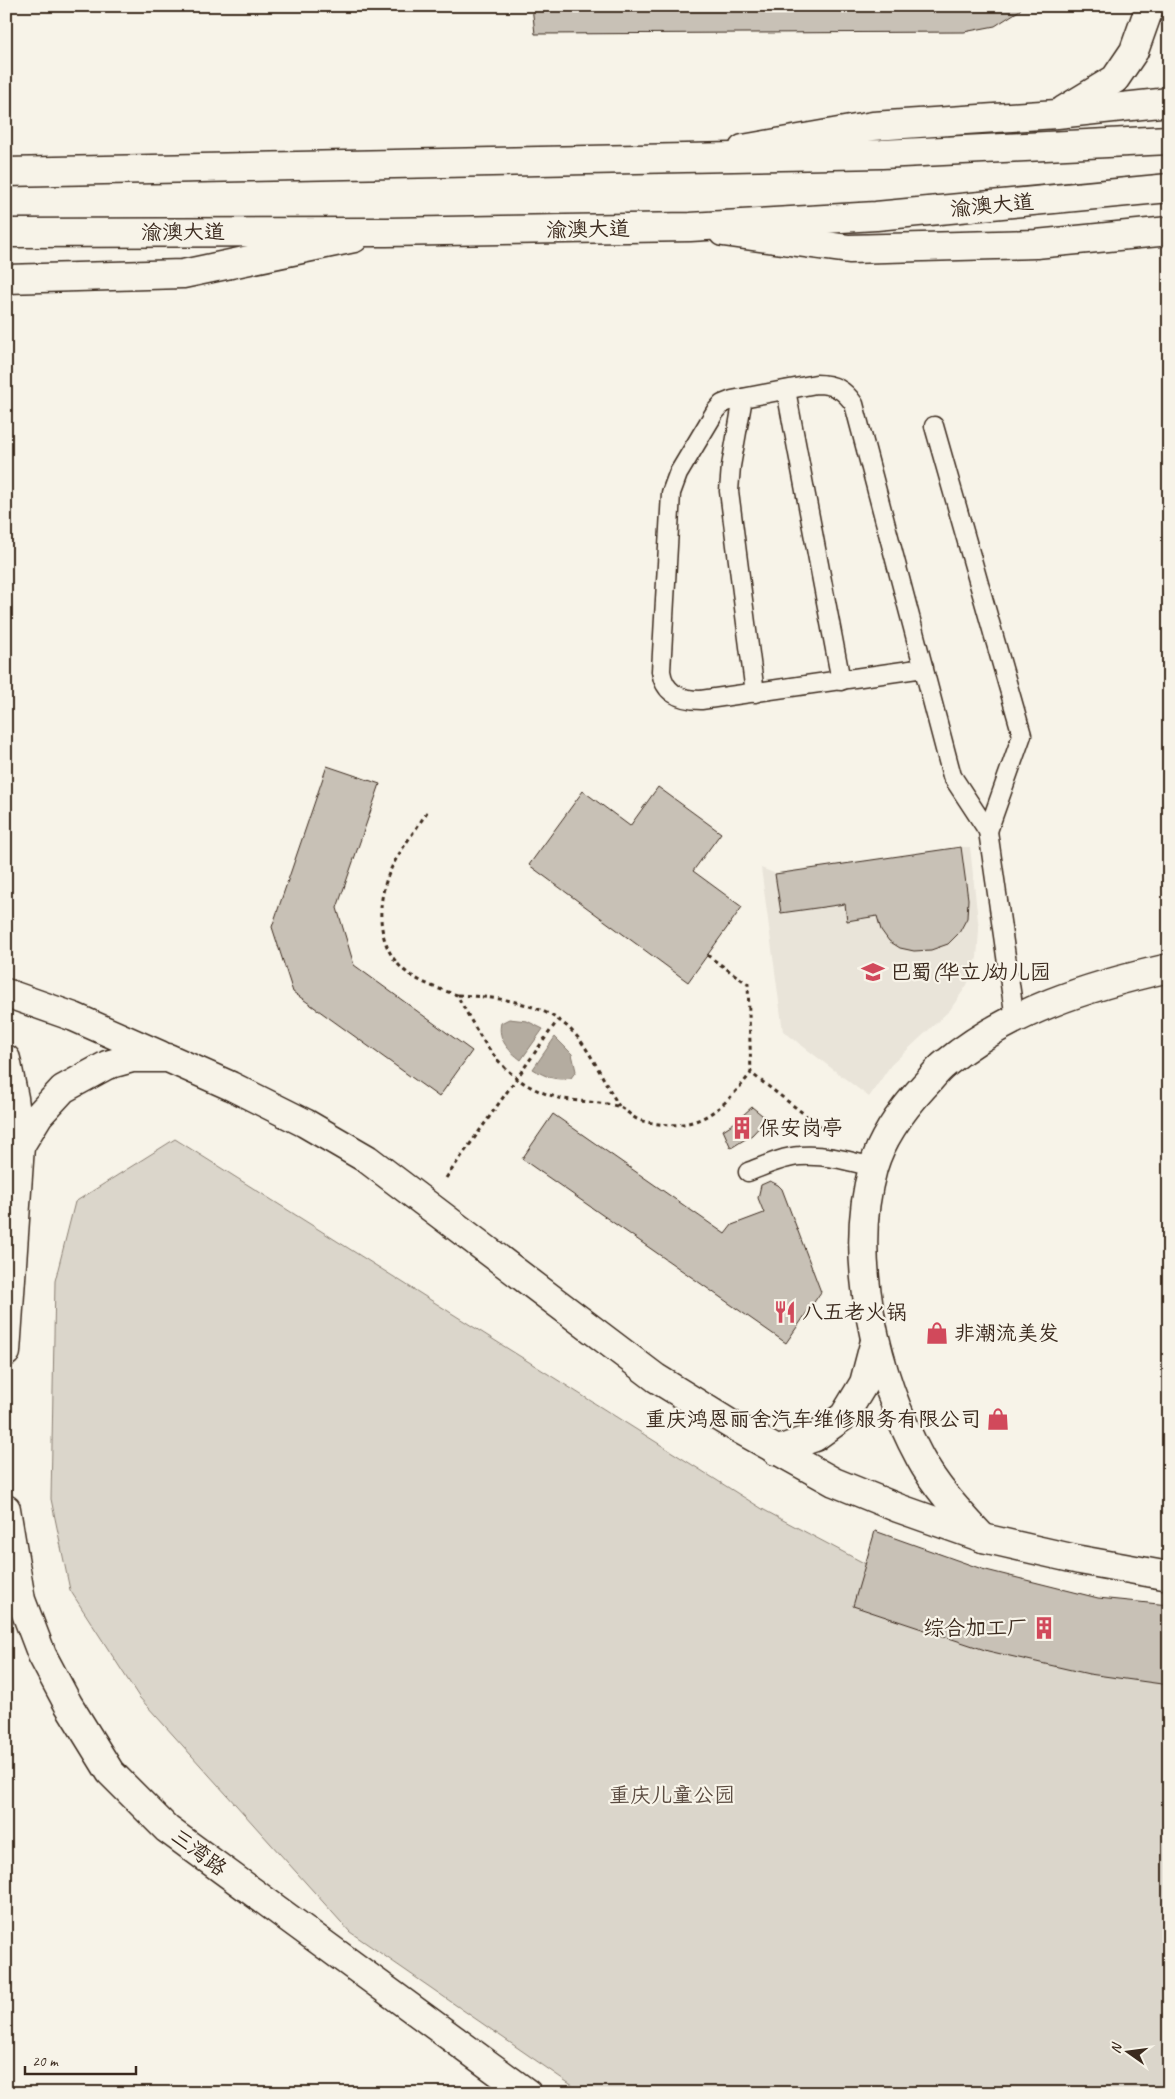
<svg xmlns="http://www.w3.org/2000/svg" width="1175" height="2099" font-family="Caveat,'LXGW WenKai TC',sans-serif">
<rect width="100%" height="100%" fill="#f7f3e8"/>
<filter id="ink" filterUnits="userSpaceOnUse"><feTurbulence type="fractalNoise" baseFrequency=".02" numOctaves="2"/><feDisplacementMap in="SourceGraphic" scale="10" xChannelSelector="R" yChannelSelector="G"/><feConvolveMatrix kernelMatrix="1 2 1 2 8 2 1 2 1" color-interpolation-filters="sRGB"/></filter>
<g filter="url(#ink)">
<polygon fill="#e9e4d9" points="961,847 970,847 979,930 977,958 967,985 950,1010 891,1065 869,1097 783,1031 761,868 776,874"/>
<polygon fill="#dbd6cb" stroke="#8b8074" points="175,1139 764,1510 877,1570 1169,1642 1169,2093 583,2093 350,1932 139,1697 70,1590 51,1499 55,1281 75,1202"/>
<g fill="#b4aca0" stroke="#84786c">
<path d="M509,1019L527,1021L543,1029L521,1060C509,1051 497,1039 501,1023Z"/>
<path d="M555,1037L572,1054L576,1071L571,1078C556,1081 546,1077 533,1069Z"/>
</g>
<g fill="#c8c1b6" stroke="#3b2a1e">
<polygon points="532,6 1022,6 1020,10 995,26 964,32 535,34"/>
<polygon points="327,766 380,784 337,908 354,965 472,1051 439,1097 293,992 272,927"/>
<polygon points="658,787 721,833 693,871 742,907 688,982 529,865 583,791 630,826"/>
<polygon points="961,847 968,899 967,918 959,933 948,944 931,950 914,951 900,948 889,941 881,930 877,916 847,921 845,904 781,913 775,874"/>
<polygon points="752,1107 767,1119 752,1135 731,1148 723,1130 734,1123"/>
<polygon points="553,1114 725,1234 732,1225 764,1213 758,1198 761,1185 770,1181 778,1185 782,1189 821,1292 786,1343 522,1159"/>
<polygon points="875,1531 982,1569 1098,1598 1169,1605 1169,1685 1089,1674 988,1651 853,1606"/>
</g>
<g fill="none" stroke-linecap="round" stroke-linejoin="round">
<defs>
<g id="service">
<polyline points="786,390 841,681"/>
<polyline points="743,398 731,466 729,491 755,693"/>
<polyline points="934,426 1022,735 988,831"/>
<path d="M924,668L701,700C680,700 664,693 661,671L671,493L678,474L715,412L722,404L732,400L816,384C835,384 844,390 854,404L952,776L988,831L1015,1019"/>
<path d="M748,1172C764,1166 782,1157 800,1156C825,1154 849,1161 873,1167"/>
</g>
<g id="minor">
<polyline points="776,1451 815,1437 844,1416 864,1383 875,1341"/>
<path d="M983,1538C960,1513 936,1488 920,1458C877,1378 847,1259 873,1168C882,1137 902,1110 924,1086C931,1079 937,1070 945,1064C1009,1011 1089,986 1169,968"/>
</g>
<g id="tertiary">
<polyline points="1064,110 1115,79 1134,51 1150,6"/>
<polyline points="743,149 873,126 1057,114 1169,102"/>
<polyline points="723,232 849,249 1036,244 1169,231"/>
<polyline points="6,279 183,274 354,238"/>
<polyline points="6,993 74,1017 160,1055"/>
<polyline points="6,1059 14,1098 20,1146 6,1352"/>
<polyline points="20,1146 39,1115 63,1089 107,1065 132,1058 168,1058 231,1086 305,1123 367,1159 656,1378 732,1425 834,1482 898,1508 983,1538 1080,1560 1169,1576"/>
<polyline points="6,1509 21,1600 42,1655 68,1704 110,1772 167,1829 527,2093"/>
</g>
<g id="primary">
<polyline points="6,172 882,154 1169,140"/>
<polyline points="6,233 387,232 690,227 876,216 1169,188"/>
</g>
</defs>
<use href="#service" stroke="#3b2a1e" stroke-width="21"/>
<use href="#minor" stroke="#3b2a1e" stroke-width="31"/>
<use href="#tertiary" stroke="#3b2a1e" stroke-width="31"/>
<use href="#primary" stroke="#3b2a1e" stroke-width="31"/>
<g stroke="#3b2a1e" stroke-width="3" stroke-dasharray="4 4" stroke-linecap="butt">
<path d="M427,812C415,831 399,851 390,871C376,902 376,947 405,971C420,983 439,989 457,995C484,1044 504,1086 564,1099C581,1102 600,1102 617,1106C625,1108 631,1117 639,1120C694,1135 719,1114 751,1073"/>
<polyline points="707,955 748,984 751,1073 821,1127"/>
<path d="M458,995C503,998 550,1002 580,1040C595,1060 606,1085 619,1106"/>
<polyline points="446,1178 558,1020"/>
</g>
<use href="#service" stroke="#f7f3e8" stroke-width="18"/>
<use href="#minor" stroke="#f7f3e8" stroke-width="28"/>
<use href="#tertiary" stroke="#f7f3e8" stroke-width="28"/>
<use href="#primary" stroke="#f7f3e8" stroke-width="28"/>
</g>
</g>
<defs>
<symbol id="school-bare" viewBox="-9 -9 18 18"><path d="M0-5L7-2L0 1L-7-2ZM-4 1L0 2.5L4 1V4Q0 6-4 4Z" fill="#d1495b" stroke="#f7f3e8" stroke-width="2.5" paint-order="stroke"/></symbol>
<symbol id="building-bare" viewBox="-9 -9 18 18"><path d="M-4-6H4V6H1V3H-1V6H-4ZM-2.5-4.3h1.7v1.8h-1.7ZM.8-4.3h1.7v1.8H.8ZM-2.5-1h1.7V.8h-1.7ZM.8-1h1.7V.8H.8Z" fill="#d1495b" stroke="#f7f3e8" stroke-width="2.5" paint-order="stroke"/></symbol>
<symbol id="restaurant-bare" viewBox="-9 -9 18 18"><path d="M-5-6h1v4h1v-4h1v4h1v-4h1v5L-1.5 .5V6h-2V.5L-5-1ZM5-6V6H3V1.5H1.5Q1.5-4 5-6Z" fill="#d1495b" stroke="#f7f3e8" stroke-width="2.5" paint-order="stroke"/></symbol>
<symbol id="shop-bare" viewBox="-9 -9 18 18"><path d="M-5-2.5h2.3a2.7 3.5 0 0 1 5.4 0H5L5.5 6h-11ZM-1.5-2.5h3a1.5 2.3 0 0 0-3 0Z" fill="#d1495b" stroke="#f7f3e8" stroke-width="2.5" paint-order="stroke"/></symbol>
</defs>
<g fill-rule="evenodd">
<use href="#school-bare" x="857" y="956" width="32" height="32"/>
<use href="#building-bare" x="726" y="1112" width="32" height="32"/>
<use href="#restaurant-bare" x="769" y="1296" width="32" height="32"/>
<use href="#shop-bare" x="921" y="1317" width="32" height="32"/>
<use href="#shop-bare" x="982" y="1403" width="32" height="32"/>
<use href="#building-bare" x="1028" y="1612" width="32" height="32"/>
</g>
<g text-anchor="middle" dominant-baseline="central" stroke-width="4.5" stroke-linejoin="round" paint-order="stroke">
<g font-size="21" fill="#3b2a1e" stroke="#f7f3e8">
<text transform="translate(992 205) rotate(-5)">渝澳大道</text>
<text transform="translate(588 229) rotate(-1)">渝澳大道</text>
<text x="183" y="232">渝澳大道</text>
<text transform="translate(199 1852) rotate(37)">三湾路</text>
</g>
<g font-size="21" fill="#3b2a1e" stroke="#f7f3e8" text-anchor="start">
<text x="890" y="972">巴蜀(华立)幼儿园</text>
<text x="759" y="1128">保安岗亭</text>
<text x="802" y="1312">八五老火锅</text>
<text x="954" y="1333">非潮流美发</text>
<text x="981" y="1419" text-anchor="end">重庆鸿恩丽舍汽车维修服务有限公司</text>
<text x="1028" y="1628" text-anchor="end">综合加工厂</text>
</g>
<g font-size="21" fill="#5b4c41" stroke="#f7f3e8">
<text x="672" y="1795">重庆儿童公园</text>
</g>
</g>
<rect width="1175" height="2099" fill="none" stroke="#f7f3e8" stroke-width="25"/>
<rect x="12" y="12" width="1150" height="2074" fill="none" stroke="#3b2a1e" stroke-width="2" filter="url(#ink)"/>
<g transform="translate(1128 2052) rotate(284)" stroke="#f7f3e8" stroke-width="4" paint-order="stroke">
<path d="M0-4L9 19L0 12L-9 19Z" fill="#3b2a1e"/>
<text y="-8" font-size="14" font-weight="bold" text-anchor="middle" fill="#3b2a1e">N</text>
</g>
<path d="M25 2066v8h111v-8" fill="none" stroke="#3b2a1e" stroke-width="2.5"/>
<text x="32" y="2066" font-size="15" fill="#3b2a1e" stroke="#f7f3e8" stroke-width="4" paint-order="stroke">20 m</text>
</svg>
